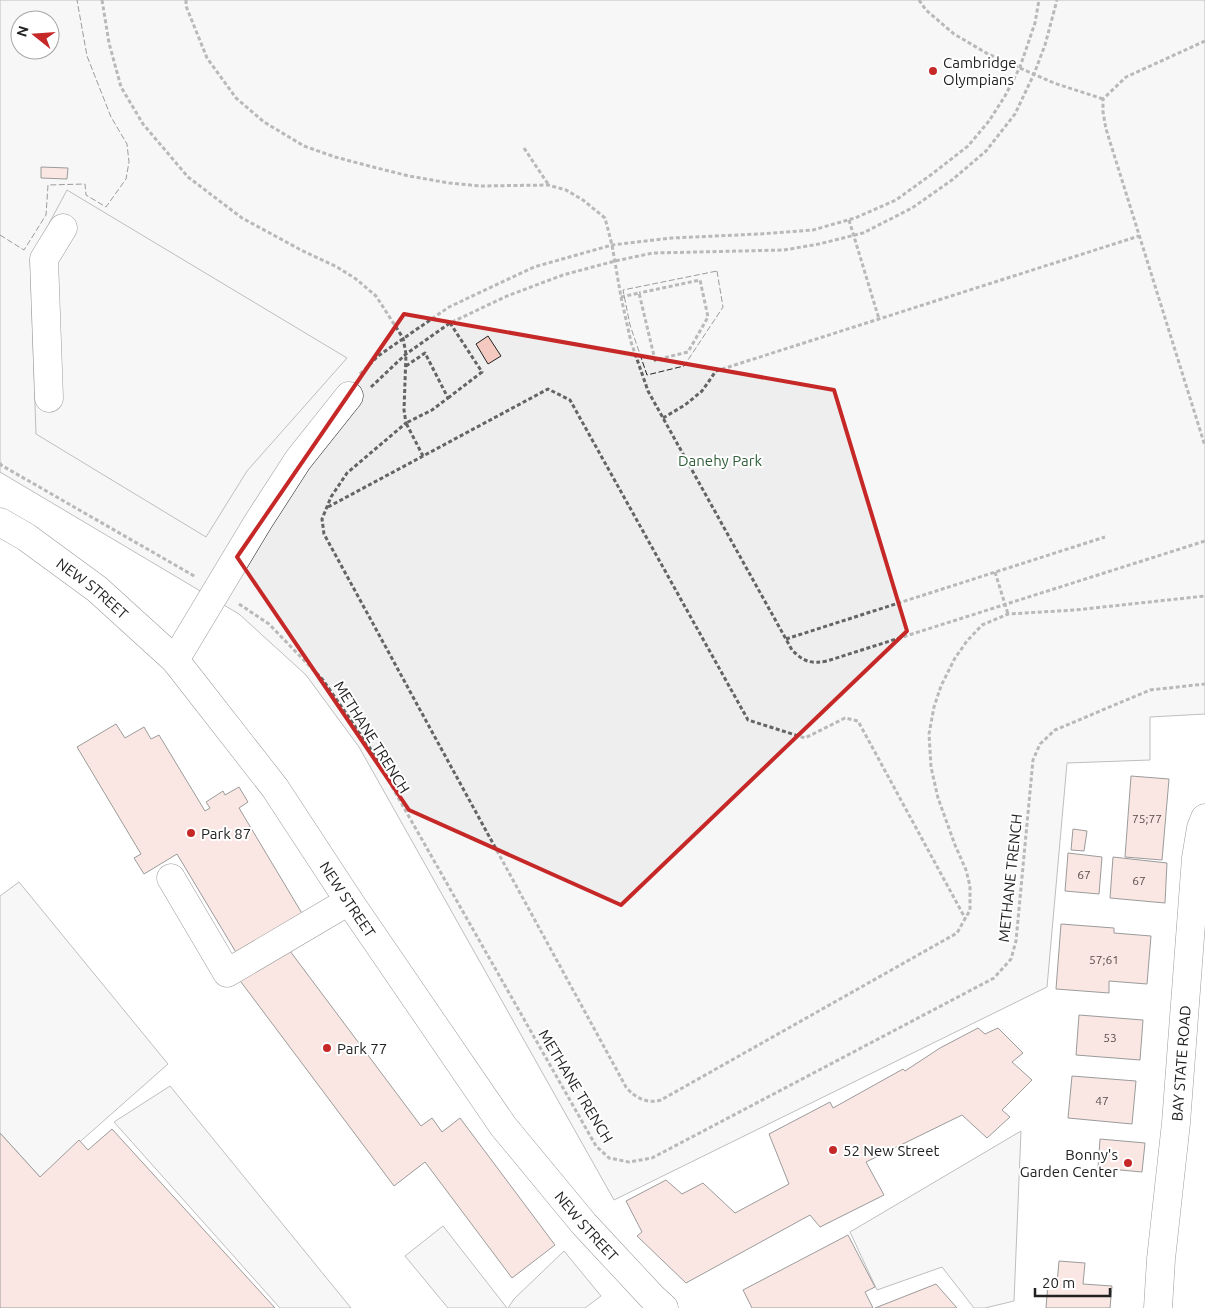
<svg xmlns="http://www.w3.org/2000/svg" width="1205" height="1308" font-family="Ubuntu,sans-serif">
<rect width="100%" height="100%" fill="#fff"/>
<path fill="#eee" stroke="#6f6f6f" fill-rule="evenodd" d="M0,0H1205V714L1150,717V760L1067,763L1047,987L614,1200L359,747L306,675L239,614L0,472ZM20,20H50V50H20Z"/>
<g fill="#ededed" stroke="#6f6f6f">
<polygon points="67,190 347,358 247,471 206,537 36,434 30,259"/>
<polygon points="19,882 168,1064 40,1177 0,1133 0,896"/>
<polygon points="170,1086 351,1308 280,1308 114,1122"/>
<polygon points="1021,1131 1014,1301 985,1308 974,1308 942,1267 877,1290 850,1232"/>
<polygon points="443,1226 507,1308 448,1308 405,1256"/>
<polygon points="564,1251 601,1296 585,1308 508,1308 514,1299"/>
</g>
<g fill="#f3c9c0" stroke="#222">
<polygon points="41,167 68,168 67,179 41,178"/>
<polygon points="488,336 501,356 488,364 476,344"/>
<polygon points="116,724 125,738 144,727 151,739 159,735 205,811 210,808 206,802 223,791 225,795 239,787 248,802 239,808 303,915 237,954 177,854 144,874 134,858 141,854 77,747"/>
<polygon points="1131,776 1169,779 1162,860 1125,857"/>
<polygon points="1073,829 1087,831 1084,851 1071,850"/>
<polygon points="1068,853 1102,857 1099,894 1065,891"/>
<polygon points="1113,857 1167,863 1165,903 1110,898"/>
<polygon points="1061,924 1114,928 1114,933 1151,936 1147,984 1109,981 1109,993 1056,989"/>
<polygon points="284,943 421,1126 432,1118 442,1132 460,1118 555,1245 512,1278 425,1162 394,1186 238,978"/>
<polygon points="1079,1015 1143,1020 1140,1060 1076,1055"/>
<polygon points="978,1028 985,1034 998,1028 1023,1053 1012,1062 1032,1080 1002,1110 1010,1117 987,1138 962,1115 866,1162 884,1195 820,1227 810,1215 686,1283 637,1236 642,1232 626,1201 666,1180 682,1194 703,1183 735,1213 789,1184 769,1134 830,1102 833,1108 903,1069 905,1071 940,1048"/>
<polygon points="1072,1076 1136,1081 1132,1124 1068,1118"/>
<polygon points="112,1129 275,1308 0,1308 0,1133 40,1177 79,1140 88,1150"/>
<polygon points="1100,1139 1145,1143 1142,1172 1098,1168"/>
<polygon points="848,1235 875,1287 865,1292 873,1308 752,1308 743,1290"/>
<polygon points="1059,1261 1085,1263 1083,1284 1112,1286 1110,1308 1046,1308 1048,1283 1057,1283"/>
<polygon points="936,1284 957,1308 875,1308"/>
</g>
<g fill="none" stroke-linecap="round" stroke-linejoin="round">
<defs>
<g id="minor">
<polyline points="49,398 44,259 63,228"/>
<path id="s1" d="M0,522L26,537L97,589L175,660L275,788L349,901L503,1126L584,1224L652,1297L664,1308"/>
<polyline points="175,660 258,522 298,460 349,396"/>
<polyline points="171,878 227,973 349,901"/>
<path id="s2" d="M1158,1308L1161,1259L1176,1123L1196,858L1201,828L1205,818"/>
</g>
</defs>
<use href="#minor" stroke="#222" stroke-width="29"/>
<g stroke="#646464" stroke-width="3" stroke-dasharray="4 2.5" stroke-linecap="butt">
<path d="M102,0L109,43L121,87L143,124L188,177L242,218L301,250L337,267L356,279L376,296L403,338L406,354L404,410L406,423L347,473L331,497L322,519L324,534L626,1087C635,1098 647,1104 661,1100L957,933L970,910V886L966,870L955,845L938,798L931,767L929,734L934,707L941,686L955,658L967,641L982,625L1008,614L1075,610L1205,596"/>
<path d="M186,0V6L207,58L236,98L264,122L304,146L335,157L373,167L409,176L449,183L481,186L548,185L566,190L583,200L605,218L612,245L621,297L631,342L648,391L792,650C804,662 811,664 827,661L1205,541"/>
<polyline points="919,0 926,10 954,34 988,54 1054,83 1103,99"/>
<polyline points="1205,41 1126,77 1103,99 1103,112 1106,129 1205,446"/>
<polyline points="524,148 548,184"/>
<polyline points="849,220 879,319"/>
<polyline points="621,297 639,293 655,360 688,352 708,317 700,280 639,293"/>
<polyline points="406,366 425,353 448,398 432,410 406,423 423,456"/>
<polyline points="360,374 378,356 449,307 534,267 612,245 672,238 759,234 813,230 855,218 896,200 932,174 968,146 989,121 1005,96 1020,67 1035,23 1039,0"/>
<polyline points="371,387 406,354 450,323 507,296 563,275 615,261 653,253 784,250 819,244 863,233 912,208 952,180 986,151 1015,114 1034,74 1045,45 1057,0"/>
<polyline points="448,398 482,372 450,323"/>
<polyline points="663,418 685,405 702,391 716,371 1139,236"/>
<polyline points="0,463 1,465 196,577"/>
<polyline points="328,507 548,389 570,400 748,720 805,738 845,718 858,721 965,918"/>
<polyline points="995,572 1008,614"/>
<polyline points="239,604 269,624 323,680 370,748 596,1146 609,1158 629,1162 652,1158 994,978 1011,959 1016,941 1033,760 1040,744 1055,730 1150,690 1205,684"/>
<polyline points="786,639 1105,537"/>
</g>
<use href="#minor" stroke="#fff" stroke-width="28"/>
<g stroke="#222" stroke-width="1" stroke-dasharray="6 2.5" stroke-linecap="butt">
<polyline points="0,235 24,250 46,215 48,185 85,184 86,195 106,207 126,179 129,162 127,144 111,117 87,56 77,0"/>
<polygon points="717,271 723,307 684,366 647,375 630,325 623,290"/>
</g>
</g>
<path d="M0 0H1205V1308H0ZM404,314L834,390L907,631L621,905L409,810L237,557Z" fill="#fff" fill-opacity=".55" fill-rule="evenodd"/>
<path fill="none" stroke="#c62828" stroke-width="4" stroke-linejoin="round" d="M404,314L834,390L907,631L621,905L409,810L237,557Z"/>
<g fill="#c62828" stroke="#fff" stroke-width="2">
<circle cx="933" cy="71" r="5"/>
<circle cx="191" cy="833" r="5"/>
<circle cx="327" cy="1048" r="5"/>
<circle cx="833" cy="1150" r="5"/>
<circle cx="1128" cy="1163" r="5"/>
</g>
<g text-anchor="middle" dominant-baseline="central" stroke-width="4" stroke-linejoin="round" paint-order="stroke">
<g font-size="12" fill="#564c4a">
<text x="1147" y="818">75;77</text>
<text x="1084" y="874">67</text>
<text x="1139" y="880">67</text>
<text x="1104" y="959">57;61</text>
<text x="1110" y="1037">53</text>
<text x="1102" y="1100">47</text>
</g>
<g font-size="15" fill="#222" stroke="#fff" text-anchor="start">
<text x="943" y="62">Cambridge<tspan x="943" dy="17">Olympians</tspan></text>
<text x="201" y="833">Park 87</text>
<text x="337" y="1048">Park 77</text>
<text x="843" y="1150">52 New Street</text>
<text x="1118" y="1154" text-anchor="end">Bonny's<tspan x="1118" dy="17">Garden Center</tspan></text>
</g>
<g font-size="15" fill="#2f5e38" stroke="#fff">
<text x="720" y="460">Danehy Park</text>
</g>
<g font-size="15" fill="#222" stroke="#fff">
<text stroke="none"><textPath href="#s1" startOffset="114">NEW STREET</textPath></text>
<text transform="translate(372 737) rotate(58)">METHANE TRENCH</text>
<text transform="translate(1010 878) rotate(-84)">METHANE TRENCH</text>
<text stroke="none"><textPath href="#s1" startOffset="519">NEW STREET</textPath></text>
<text stroke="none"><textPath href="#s2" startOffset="246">BAY STATE ROAD</textPath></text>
<text transform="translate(576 1086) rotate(59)">METHANE TRENCH</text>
<text stroke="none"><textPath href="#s1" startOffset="924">NEW STREET</textPath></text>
</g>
</g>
<g transform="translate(35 35) rotate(287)"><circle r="24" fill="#ffffff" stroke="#a7a7a7"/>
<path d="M0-4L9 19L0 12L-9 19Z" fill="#c62828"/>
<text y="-8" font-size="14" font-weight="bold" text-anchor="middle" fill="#222222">N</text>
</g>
<path d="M1035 1288v8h75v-8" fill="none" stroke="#222222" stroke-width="2.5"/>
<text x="1042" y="1288" font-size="15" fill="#222222" stroke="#ffffff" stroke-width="4" paint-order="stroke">20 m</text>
</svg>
